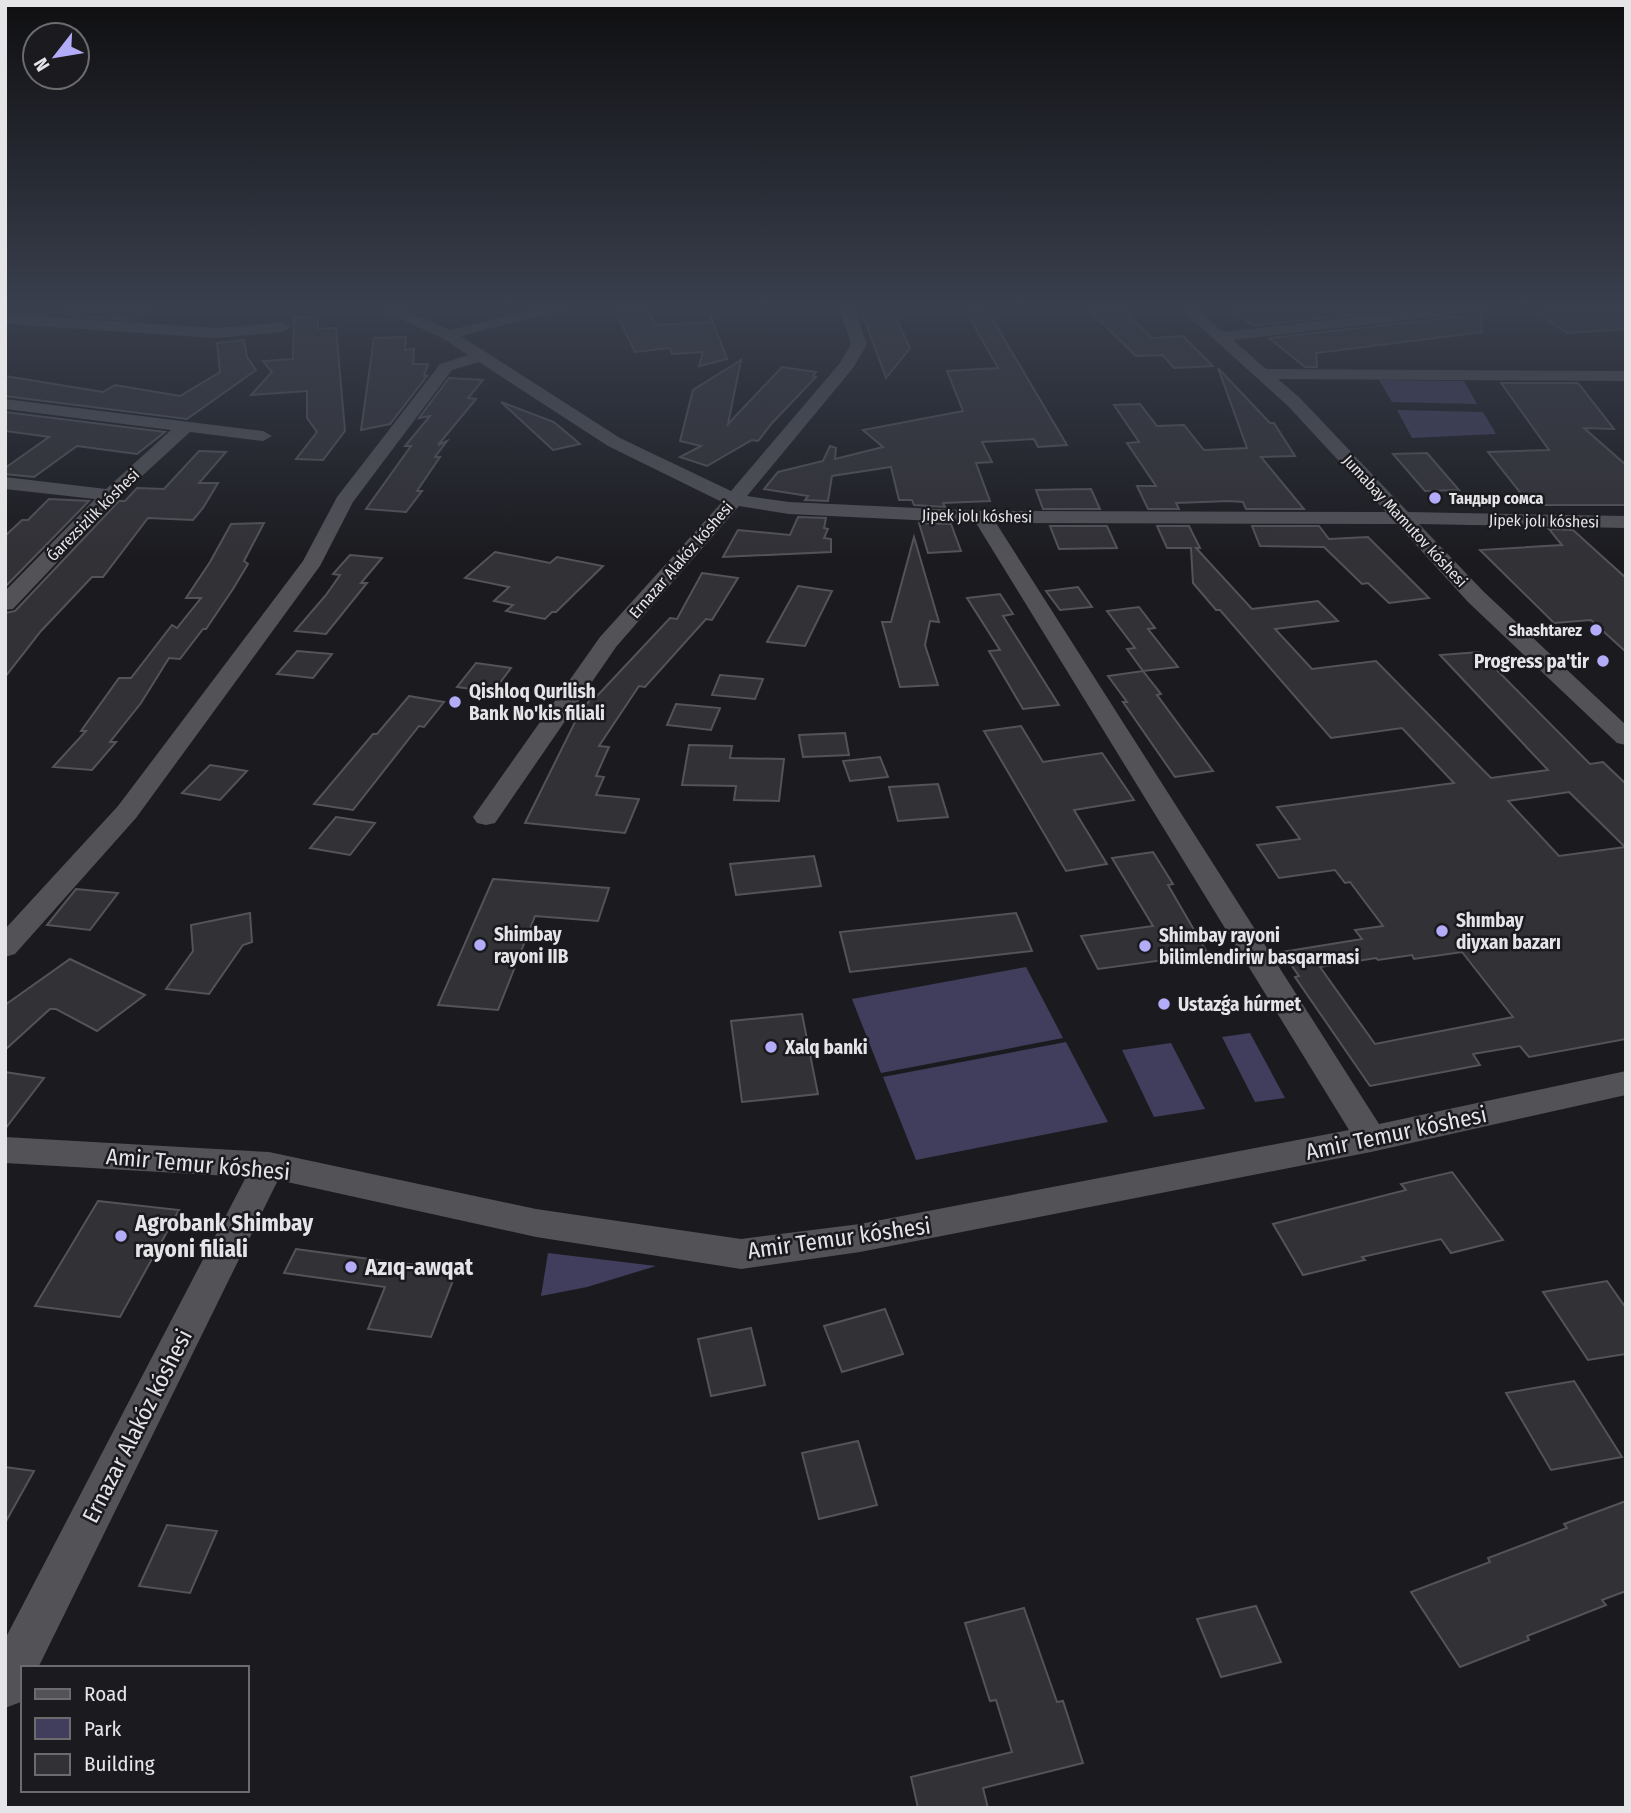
<svg xmlns="http://www.w3.org/2000/svg" width="1631" height="1813" font-family="'Fira Sans Condensed',sans-serif">
<rect width="100%" height="100%" fill="#1b1b1f"/>
<g fill="#413e5d">
<polygon points="1379,380 1464,381 1477,404 1392,402"/>
<polygon points="1397,410 1483,412 1496,434 1412,438"/>
<polygon points="1026,967 1063,1038 881,1073 852,999"/>
<polygon points="1250,1033 1285,1098 1255,1102 1222,1037"/>
<polygon points="1066,1042 1108,1122 916,1160 883,1077"/>
<polygon points="1171,1043 1205,1109 1154,1117 1122,1050"/>
<polygon points="548,1253 656,1266 587,1287 541,1296"/>
</g>
<g fill="#323136" stroke="#535358" stroke-width="2" fill-rule="evenodd">
<polygon points="55,305 106,305 148,309 131,320 71,316"/>
<polygon points="612,305 645,305 656,325 710,322 711,317 727,359 699,366 703,352 672,354 670,348 635,352"/>
<polygon points="965,305 984,305 1067,445 1038,447 1034,439 982,442 992,462 976,463 990,501 943,503 945,507 914,505 912,500 899,500 891,467 832,476 828,501 805,500 808,496 764,489 778,472 823,461 830,446 836,448 835,459 883,447 863,430 963,411 947,371 998,368 963,306"/>
<polygon points="1084,305 1127,305 1131,318 1152,338 1183,336 1213,366 1174,368 1163,355 1136,356"/>
<polygon points="1258,305 1440,305 1253,326 1230,307"/>
<polygon points="1626,305 1626,329 1567,333 1535,312"/>
<polygon points="894,314 910,348 886,378 863,315"/>
<polygon points="1481,314 1482,332 1316,353 1317,367 1305,367 1269,338"/>
<polygon points="318,316 318,329 336,328 345,431 323,460 296,459 317,432 307,418 307,391 251,395 272,372 263,361 293,359 294,318"/>
<polygon points="406,337 405,350 414,349 413,364 428,364 424,376 427,376 390,424 361,430 374,338"/>
<polygon points="244,340 247,357 256,370 187,419 5,396 5,376 103,392 115,385 180,396 220,372 217,343"/>
<polygon points="741,360 728,424 782,367 816,372 813,376 816,377 772,423 758,441 752,440 707,466 680,457 701,446 680,441 693,390"/>
<polygon points="1218,368 1270,423 1274,423 1295,456 1261,457 1304,509 1246,509 1243,502 1229,501 1176,503 1179,509 1148,509 1137,486 1156,486 1127,443 1139,442 1114,405 1140,404 1157,426 1184,425 1204,450 1247,448"/>
<polygon points="449,378 483,380 468,398 476,399 438,445 447,441 435,457 440,457 417,491 422,491 406,512 366,509 411,446 405,446 430,416 419,418"/>
<polygon points="1501,383 1578,383 1614,429 1584,428 1626,465 1626,505 1530,505 1488,452 1549,450"/>
<polygon points="501,402 554,422 580,444 553,450"/>
<polygon points="5,412 165,432 137,454 77,446 34,477 5,474 5,468 49,437 5,431"/>
<polygon points="199,451 226,452 199,483 218,483 203,508 193,520 148,518 103,577 92,577 41,631 5,677 5,613 15,611 119,501 125,501 137,488 164,489"/>
<polygon points="1427,453 1459,490 1425,491 1393,454"/>
<polygon points="1091,489 1100,509 1043,509 1036,490"/>
<polygon points="49,499 89,501 5,587 5,536 22,520 28,520"/>
<polygon points="798,517 826,518 824,528 828,529 824,538 831,539 831,552 723,557 738,530 790,535"/>
<polygon points="264,523 244,561 248,564 233,589 206,629 203,629 180,659 169,658 141,703 110,742 116,742 92,770 53,767 86,731 81,731 119,678 131,678 172,625 177,628 201,598 186,598 210,562 231,524"/>
<polygon points="919,523 951,524 961,551 928,553"/>
<polygon points="1050,526 1107,526 1117,548 1059,549"/>
<path d="M1157,526H1189L1200,548H1196L1252,609L1318,601L1338,621L1275,629L1312,669L1376,661L1491,778L1548,770L1440,655L1479,652L1590,764L1603,762L1626,784V1039L1529,1057L1520,1046L1473,1054L1480,1065L1370,1086L1295,977L1299,976L1282,952L1362,939L1355,930L1383,926L1350,882L1345,883L1335,870L1279,878L1257,845L1300,839L1277,807L1454,783L1402,728L1331,738L1220,610H1216L1193,583L1191,548H1167ZM1569,792L1625,847L1559,856L1508,801ZM1462,952L1513,1017L1375,1044L1320,967L1376,958L1378,960L1412,955L1414,959Z"/>
<polygon points="1252,526 1319,526 1329,539 1368,537 1429,598 1389,603 1368,583 1362,584 1324,547 1260,546"/>
<polygon points="1549,529 1573,530 1626,578 1626,652 1591,620 1554,623 1480,550 1562,545"/>
<polygon points="914,537 939,622 930,621 925,645 938,685 900,687 882,622 891,622"/>
<polygon points="495,552 550,563 557,557 603,566 556,612 552,612 545,619 506,611 513,605 494,601 509,587 465,578"/>
<polygon points="350,555 382,558 361,583 367,583 326,634 295,631 326,595 340,575 333,574"/>
<polygon points="702,573 738,578 712,620 706,619 645,687 639,686 599,746 609,747 596,776 604,777 596,795 639,799 625,833 525,823 578,716 593,696 596,697 670,618 677,619"/>
<polygon points="798,586 832,591 805,646 767,642"/>
<polygon points="1078,587 1092,607 1060,610 1046,591"/>
<polygon points="1000,594 1013,614 1003,616 1059,705 1023,709 989,651 1000,650 967,598"/>
<polygon points="1139,607 1155,628 1148,629 1178,667 1143,671 1127,649 1135,648 1107,611"/>
<polygon points="297,651 332,654 313,678 277,674"/>
<polygon points="476,663 511,668 493,692 457,687"/>
<polygon points="1143,671 1161,694 1157,695 1213,771 1175,777 1123,702 1127,702 1108,676"/>
<polygon points="720,675 763,679 755,699 712,695"/>
<polygon points="409,696 444,702 424,727 419,726 353,810 314,804 373,734 377,734"/>
<polygon points="676,704 720,708 711,730 667,725"/>
<polygon points="1021,726 1043,762 1102,753 1134,800 1074,810 1107,864 1066,871 984,731"/>
<polygon points="845,733 849,755 803,757 799,735"/>
<polygon points="689,745 732,746 730,758 784,759 779,801 734,800 736,786 682,785"/>
<polygon points="880,757 888,777 850,781 843,761"/>
<polygon points="210,765 247,771 220,800 182,793"/>
<polygon points="938,784 948,817 898,821 889,787"/>
<polygon points="336,817 375,823 350,855 310,848"/>
<polygon points="1153,852 1173,884 1168,885 1208,954 1098,969 1081,936 1153,926 1112,858"/>
<polygon points="814,856 821,886 736,895 730,864"/>
<polygon points="493,879 609,888 598,921 535,916 498,1010 438,1005"/>
<polygon points="76,889 118,893 90,930 47,925"/>
<polygon points="250,913 252,942 243,945 209,994 166,989 193,951 191,925"/>
<polygon points="1016,913 1032,951 850,972 840,932"/>
<polygon points="70,959 145,995 97,1031 56,1009 50,1009 5,1050 5,1005"/>
<polygon points="802,1014 818,1094 742,1102 731,1021"/>
<polygon points="5,1072 44,1078 5,1129"/>
<polygon points="1452,1172 1503,1240 1451,1253 1441,1239 1362,1257 1365,1260 1303,1275 1273,1224 1406,1190 1401,1184"/>
<polygon points="98,1201 179,1210 120,1317 35,1306"/>
<polygon points="296,1249 392,1262 457,1270 431,1337 368,1329 385,1287 284,1273"/>
<polygon points="1607,1281 1626,1308 1626,1354 1588,1360 1543,1292"/>
<polygon points="885,1309 903,1354 842,1372 824,1326"/>
<polygon points="751,1328 765,1385 711,1396 698,1339"/>
<polygon points="1574,1381 1622,1457 1551,1470 1506,1393"/>
<polygon points="858,1441 877,1505 819,1519 802,1453"/>
<polygon points="5,1467 34,1471 5,1523"/>
<polygon points="1626,1501 1626,1591 1602,1600 1606,1605 1527,1636 1529,1640 1460,1667 1411,1592 1490,1562 1488,1558 1567,1528 1564,1524"/>
<polygon points="167,1525 217,1531 190,1593 139,1586"/>
<polygon points="1256,1606 1281,1662 1221,1677 1197,1619"/>
<polygon points="1024,1608 1057,1702 1063,1701 1083,1763 983,1788 988,1808 918,1808 911,1777 1012,1752 996,1700 990,1701 965,1623"/>
</g>
<g fill="none" stroke-linecap="round" stroke-linejoin="round">
<g fill="#525257" fill-rule="evenodd">
<polygon points="374,305 393,305 450,330 551,305 574,305 572,308 461,336 620,438 731,491 840,363 851,344 838,305 853,305 867,344 853,368 747,496 789,502 982,511 1386,512 1288,406 1176,305 1192,305 1223,332 1459,305 1502,305 1494,310 1233,340 1266,369 1626,371 1626,381 1278,379 1300,398 1408,512 1626,516 1626,528 1419,524 1484,592 1626,725 1626,745 1617,743 1468,602 1397,524 996,523 1379,1124 1626,1071 1626,1095 1371,1152 860,1252 741,1269 536,1237 278,1180 38,1668 23,1668 21,1702 5,1708 5,1639 246,1177 5,1163 5,1137 269,1152 536,1209 741,1239 860,1224 1349,1130 976,523 789,514 739,506 616,647 495,823 486,825 477,823 473,817 600,637 722,502 608,446 479,362 452,370 353,502 320,566 136,818 15,954 5,957 5,929 118,806 303,561 337,497 440,364 468,355 442,338 376,308"/>
<polygon points="5,314 217,328 283,322 291,327 283,332 217,338 5,324"/>
<polygon points="5,399 263,431 272,436 263,441 190,432 117,499 13,609 5,610 5,591 95,499 5,489 5,477 106,489 171,430 5,409"/>
</g>
</g>
<linearGradient id="sky" x2="0" y2="1"><stop stop-color="#0f0f11"/><stop offset="0.55" stop-color="#393f4d"/><stop offset="1" stop-color="#393f4d" stop-opacity="0"/></linearGradient>
<rect width="1631" height="558" fill="url(#sky)"/>
<g fill="#b3acf9" stroke="#1b1b1f" stroke-width="2.5">
<circle cx="1435" cy="498" r="7"/>
<circle cx="1596" cy="630" r="7"/>
<circle cx="1603" cy="661" r="7"/>
<circle cx="455" cy="702" r="7"/>
<circle cx="1442" cy="931" r="7"/>
<circle cx="480" cy="945" r="7"/>
<circle cx="1145" cy="946" r="7"/>
<circle cx="1164" cy="1004" r="7"/>
<circle cx="771" cy="1047" r="7"/>
<circle cx="121" cy="1236" r="7"/>
<circle cx="351" cy="1267" r="7"/>
</g>
<g text-anchor="middle" dominant-baseline="central" stroke-width="5" stroke-linejoin="round" paint-order="stroke">
<g font-size="16" font-weight="bold" fill="#e5e5e8" stroke="#1b1b1f" text-anchor="start">
<text x="1449" y="498">Тандыр сомса</text>
<text x="1582" y="630" text-anchor="end">Shashtarez</text>
</g>
<g font-size="16" fill="#e5e5e8" stroke="#1b1b1f">
<text transform="translate(93 515) rotate(-45)">Ǵarezsizlik kóshesi</text>
<text transform="translate(977 516) rotate(1)">Jipek jolı kóshesi</text>
<text transform="translate(1405 521) rotate(47)">Jumabay Mamutov kóshesi</text>
<text transform="translate(1544 521) rotate(1)">Jipek jolı kóshesi</text>
<text transform="translate(681 560) rotate(-49)">Ernazar Alakóz kóshesi</text>
</g>
<g font-size="19" font-weight="bold" fill="#e5e5e8" stroke="#1b1b1f" text-anchor="start">
<text x="1589" y="661" text-anchor="end">Progress pa'tir</text>
<text x="469" y="691">Qishloq Qurilish<tspan x="469" dy="22">Bank No'kis filiali</tspan></text>
<text x="1456" y="920">Shımbay<tspan x="1456" dy="22">diyxan bazarı</tspan></text>
<text x="494" y="934">Shimbay<tspan x="494" dy="22">rayoni IIB</tspan></text>
<text x="1159" y="935">Shimbay rayoni<tspan x="1159" dy="22">bilimlendiriw basqarmasi</tspan></text>
<text x="1178" y="1004">Ustazǵa húrmet</text>
<text x="785" y="1047">Xalq banki</text>
</g>
<g font-size="23" fill="#e5e5e8" stroke="#1b1b1f">
<text transform="translate(1396 1133) rotate(-12)">Amir Temur kóshesi</text>
<text transform="translate(198 1164) rotate(5)">Amir Temur kóshesi</text>
<text transform="translate(839 1238) rotate(-8)">Amir Temur kóshesi</text>
<text transform="translate(137 1426) rotate(-63)">Ernazar Alakóz kóshesi</text>
</g>
<g font-size="23" font-weight="bold" fill="#e5e5e8" stroke="#1b1b1f" text-anchor="start">
<text x="135" y="1223">Agrobank Shimbay<tspan x="135" dy="26">rayoni filiali</tspan></text>
<text x="365" y="1267">Azıq-awqat</text>
</g>
</g>
<rect width="1631" height="1813" fill="none" stroke="#e5e5e8" stroke-width="14"/>
<rect x="21" y="1666" width="228" height="126" fill="#1b1b1f" stroke="#6c6c6f" stroke-width="2"/>
<rect x="35" y="1689" width="35" height="10" fill="#525257" stroke="#6c6c6f" stroke-width="2"/>
<text x="84" y="1701" font-size="21" fill="#e5e5e8">Road</text>
<rect x="35" y="1718" width="35" height="21" fill="#413e5d" stroke="#6c6c6f" stroke-width="2"/>
<text x="84" y="1736" font-size="21" fill="#e5e5e8">Park</text>
<rect x="35" y="1754" width="35" height="21" fill="#323136" stroke="#6c6c6f" stroke-width="2"/>
<text x="84" y="1771" font-size="21" fill="#e5e5e8">Building</text>
<g transform="translate(56 56) rotate(239)"><circle r="33" fill="#1b1b1f" stroke="#6c6c6f" stroke-width="2"/>
<path d="M0-5L12 26L0 18L-12 26Z" fill="#b3acf9"/>
<text y="-10" font-size="19" font-weight="bold" text-anchor="middle" fill="#e5e5e8">N</text>
</g>
</svg>
